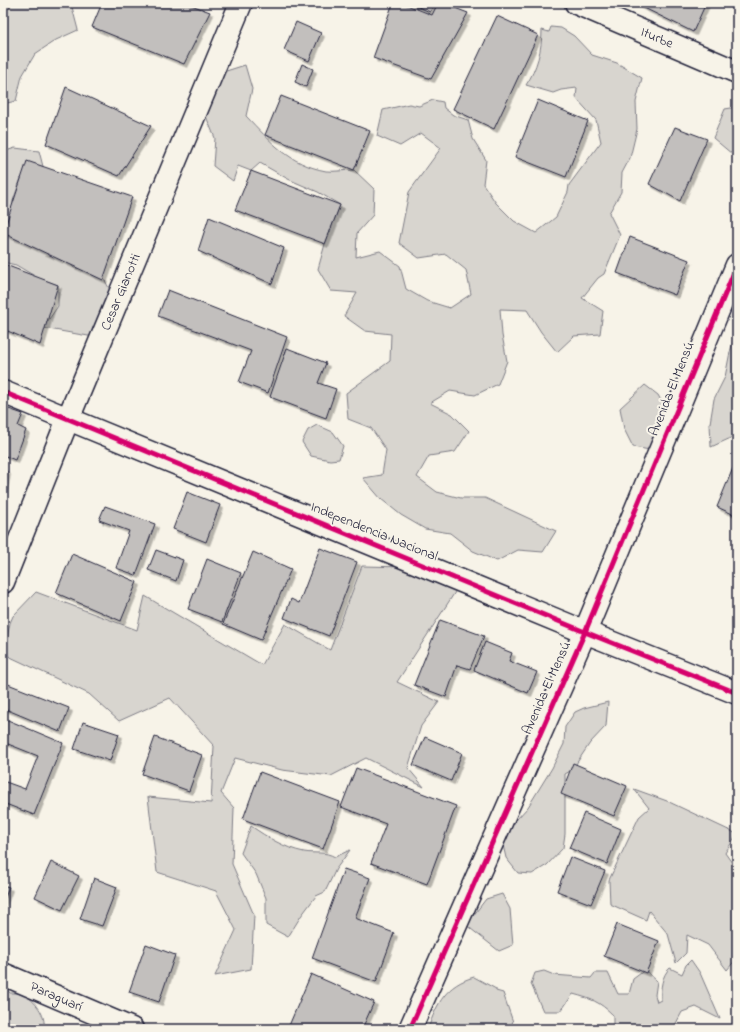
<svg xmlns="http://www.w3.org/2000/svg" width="740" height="1032" font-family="'Indie Flower',sans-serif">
<defs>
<filter id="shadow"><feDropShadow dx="3.5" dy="3.5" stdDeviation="0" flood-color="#0004"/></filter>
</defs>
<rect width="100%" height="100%" fill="#f7f3e8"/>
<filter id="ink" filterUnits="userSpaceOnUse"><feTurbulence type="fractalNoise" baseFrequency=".025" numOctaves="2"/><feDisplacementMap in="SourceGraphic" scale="8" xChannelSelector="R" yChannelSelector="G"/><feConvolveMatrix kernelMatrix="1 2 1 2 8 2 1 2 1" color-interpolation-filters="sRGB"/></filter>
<g filter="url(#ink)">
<g fill="#d8d5cf" stroke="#7d7c85">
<polygon points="14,3 77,3 72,7 78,30 56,40 35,54 22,76 16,101 3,104 3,13"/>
<path d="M551,27L561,28L574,36L592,55L617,63L642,78L636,102L637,129L630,158L622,173L621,192L609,213L620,235L604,274L598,278L582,298L603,311L600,334L574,336L557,352L541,332L527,310L500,309L502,335L507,361L498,384L475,395L450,391L430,403L452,414L469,431L455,452L429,456L417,477L437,492L461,498H485L556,531L543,552L518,550L497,561L473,551L450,533L425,529L401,515L381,499L363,478L382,475L386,450L371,428L348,419L346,393L390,361L391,334L365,331L344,316L357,293L331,291L318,269L325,244L340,205L318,192L288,179L260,163L251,171L238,166L233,181L213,166L215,138L205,114L220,73L245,65L252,89L246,116C271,142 289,164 326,171C335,172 345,170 354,170L374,189L373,215L357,233L356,257L380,251L400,266L406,289L427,301L450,308L471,294L466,270L446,254L419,258L399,243L409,192L441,148L421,133L400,146L377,136L383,110L409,104L419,106L433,100L443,102L444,108L453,115L468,120L473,139L486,160L483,184L496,203L514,221L536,233L556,217L568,192L569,185L601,142L596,120L576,98L577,88L561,90L553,93L526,85C537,69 542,49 542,30L549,32Z"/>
<polygon points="737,107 737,160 732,154 713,138 725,109"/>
<polygon points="15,148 39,151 46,178 21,178 13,201 12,226 58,250 74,268 99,269 111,292 94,337 43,328 58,306 58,285 38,278 16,265 3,262 3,152"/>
<polygon points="737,329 737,430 733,437 711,447 710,423 714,399 725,377 730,352"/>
<polygon points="645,385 658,395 663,404 658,414 668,430 650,450 633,447 624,429 620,408"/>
<polygon points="317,425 333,432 343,446 339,459 330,460 311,456 302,442 308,430"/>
<polygon points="362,566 408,567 457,589 397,682 439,702 421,726 408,768 424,787 366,758 331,776 282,770 235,758 221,793 234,808 232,864 254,915 251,969 215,976 236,930 216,891 157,872 148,797 211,803 214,746 170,698 119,721 89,694 4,654 10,623 13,616 36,592 137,630 145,596 262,665 285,624 330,650"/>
<polygon points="608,702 606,726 590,743 572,770 565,774 565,834 563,848 547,865 532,874 518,873 506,858 503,845 507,832 517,819 528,807 552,768 564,744 565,727 575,712 584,708"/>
<polygon points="634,789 667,801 737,834 725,853 737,870 737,958 727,970 708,945 687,935 686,953 676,963 668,934 649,911 646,920 610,904 609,880 639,817 649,808"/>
<path d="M251,826C267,837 284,848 304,852C315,854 325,851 335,857L350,850L336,869L325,892L316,896L301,916L288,937L266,925V898L256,874L241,853Z"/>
<polygon points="502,894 510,909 513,945 499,951 466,925 486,899"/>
<path d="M691,960L700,973L720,1019L696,1007L682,1012L673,1029H610L613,1028V1015C599,1001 591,999 573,994L561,1011H543L531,984L535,973L544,971L554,975L591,978L595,973H608L618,994H629L633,979L645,970L657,981L655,995L657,1002L661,1000C660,989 662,975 670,968L682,974L686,965Z"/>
<path d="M474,977L496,989V991L503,993L513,1022L506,1029H428C437,1003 446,985 474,977Z"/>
<path d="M3,985L10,993H23C35,1002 46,1013 44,1029H13L3,1024Z"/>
</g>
<g fill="#c2bfbd" stroke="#22223b" filter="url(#shadow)">
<polygon points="102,3 186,3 210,12 184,64 92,27"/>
<polygon points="393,3 402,3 432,15 438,3 442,3 468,13 431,79 373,58"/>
<polygon points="409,3 435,3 430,12"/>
<polygon points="634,3 706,3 693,32"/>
<polygon points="497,16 538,35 494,129 453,109"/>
<polygon points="296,22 321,33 309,61 284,50"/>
<polygon points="302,64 313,69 306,87 295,82"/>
<polygon points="66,87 151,126 119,176 46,144"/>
<polygon points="281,96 370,131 354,170 265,135"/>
<polygon points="538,100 588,121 566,177 515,157"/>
<polygon points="675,127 707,139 680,201 649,184"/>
<polygon points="27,161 132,197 103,280 3,233"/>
<polygon points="251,171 340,205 325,244 235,210"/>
<polygon points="209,217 284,248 272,284 198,251"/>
<polygon points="630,237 689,260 675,295 617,273"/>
<polygon points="3,264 58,285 40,345 3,329"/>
<polygon points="168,290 287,337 268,393 239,382 251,351 158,316"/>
<polygon points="287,348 326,363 318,383 336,389 326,418 270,397"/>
<polygon points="3,407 23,414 18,426 26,430 15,460 3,455"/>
<polygon points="733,468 737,470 737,516 717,507"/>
<polygon points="3,469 7,471 3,492"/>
<polygon points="187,492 220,505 206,542 173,529"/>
<polygon points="105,506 155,524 136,575 116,568 129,531 99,520"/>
<polygon points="320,548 357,562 329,636 284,618 291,599 299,603"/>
<polygon points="156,550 183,560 176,581 148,570"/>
<polygon points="253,552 291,569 261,640 223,624"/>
<polygon points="72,554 137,582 121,621 56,593"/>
<polygon points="207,559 241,573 222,622 188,609"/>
<polygon points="440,620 484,636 470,669 457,665 446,697 414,685"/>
<polygon points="485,642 512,653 509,661 537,672 528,693 474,670"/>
<polygon points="8,684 69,708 60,732 3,708 3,696"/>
<polygon points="3,718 63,743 34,815 3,803 3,781 25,789 38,756 3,742"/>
<polygon points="83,722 119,734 110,761 74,749"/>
<polygon points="155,737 202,755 189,791 142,774"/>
<polygon points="425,737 462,753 451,781 413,765"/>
<polygon points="573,763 627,786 614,816 561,794"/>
<polygon points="356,768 456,806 427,884 371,863 386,824 341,807"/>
<polygon points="260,772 340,802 323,849 243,819"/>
<polygon points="584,813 621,829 607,864 569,848"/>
<polygon points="570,857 605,871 591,904 557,891"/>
<polygon points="51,862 79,876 62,910 35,897"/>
<polygon points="344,869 370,878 355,918 394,933 376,982 312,958"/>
<polygon points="94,878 117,887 102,926 80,919"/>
<polygon points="3,885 9,887 3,903"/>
<polygon points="617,924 659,941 646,973 604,956"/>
<polygon points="146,944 175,955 159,1002 129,992"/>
<polygon points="311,974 374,1002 362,1029 288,1028"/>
</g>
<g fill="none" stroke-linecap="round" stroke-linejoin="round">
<defs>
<g id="minor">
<path id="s1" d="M576,3L737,72"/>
<polyline points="3,392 585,632 737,693"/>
<path id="s2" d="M3,582L68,419L241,3"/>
<path id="s3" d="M3,974L132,1029"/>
<polyline points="410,1029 585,632 737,265"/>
</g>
</defs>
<use href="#minor" stroke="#22223b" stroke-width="25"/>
<use href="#minor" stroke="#f7f3e8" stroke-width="22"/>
<defs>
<g id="cycleway">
<polyline points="3,392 585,632 737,693"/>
<polyline points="410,1029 585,632 737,265"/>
</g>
</defs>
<use href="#cycleway" stroke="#f7f3e8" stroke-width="8"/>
<use href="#cycleway" stroke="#d6006c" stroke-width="5"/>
</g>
</g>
<g text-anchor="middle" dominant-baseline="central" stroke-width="4" stroke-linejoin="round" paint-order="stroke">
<g font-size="14" fill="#22223b" stroke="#f7f3e8">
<text stroke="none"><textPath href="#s1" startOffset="88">Iturbe</textPath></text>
<text stroke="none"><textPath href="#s2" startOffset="313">Cesar Gianotti</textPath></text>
<text transform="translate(672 389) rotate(-68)">Avenida El Mensú</text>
<text transform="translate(374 532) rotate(22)">Independencia Nacional</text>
<text transform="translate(547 688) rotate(-66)">Avenida El Mensú</text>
<text stroke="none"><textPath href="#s3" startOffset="58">Paraguarí</textPath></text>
</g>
</g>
<rect width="740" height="1032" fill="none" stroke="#f7f3e8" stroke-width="16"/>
<rect x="8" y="8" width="724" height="1016" fill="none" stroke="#22223b" stroke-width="1.5" filter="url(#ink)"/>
</svg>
